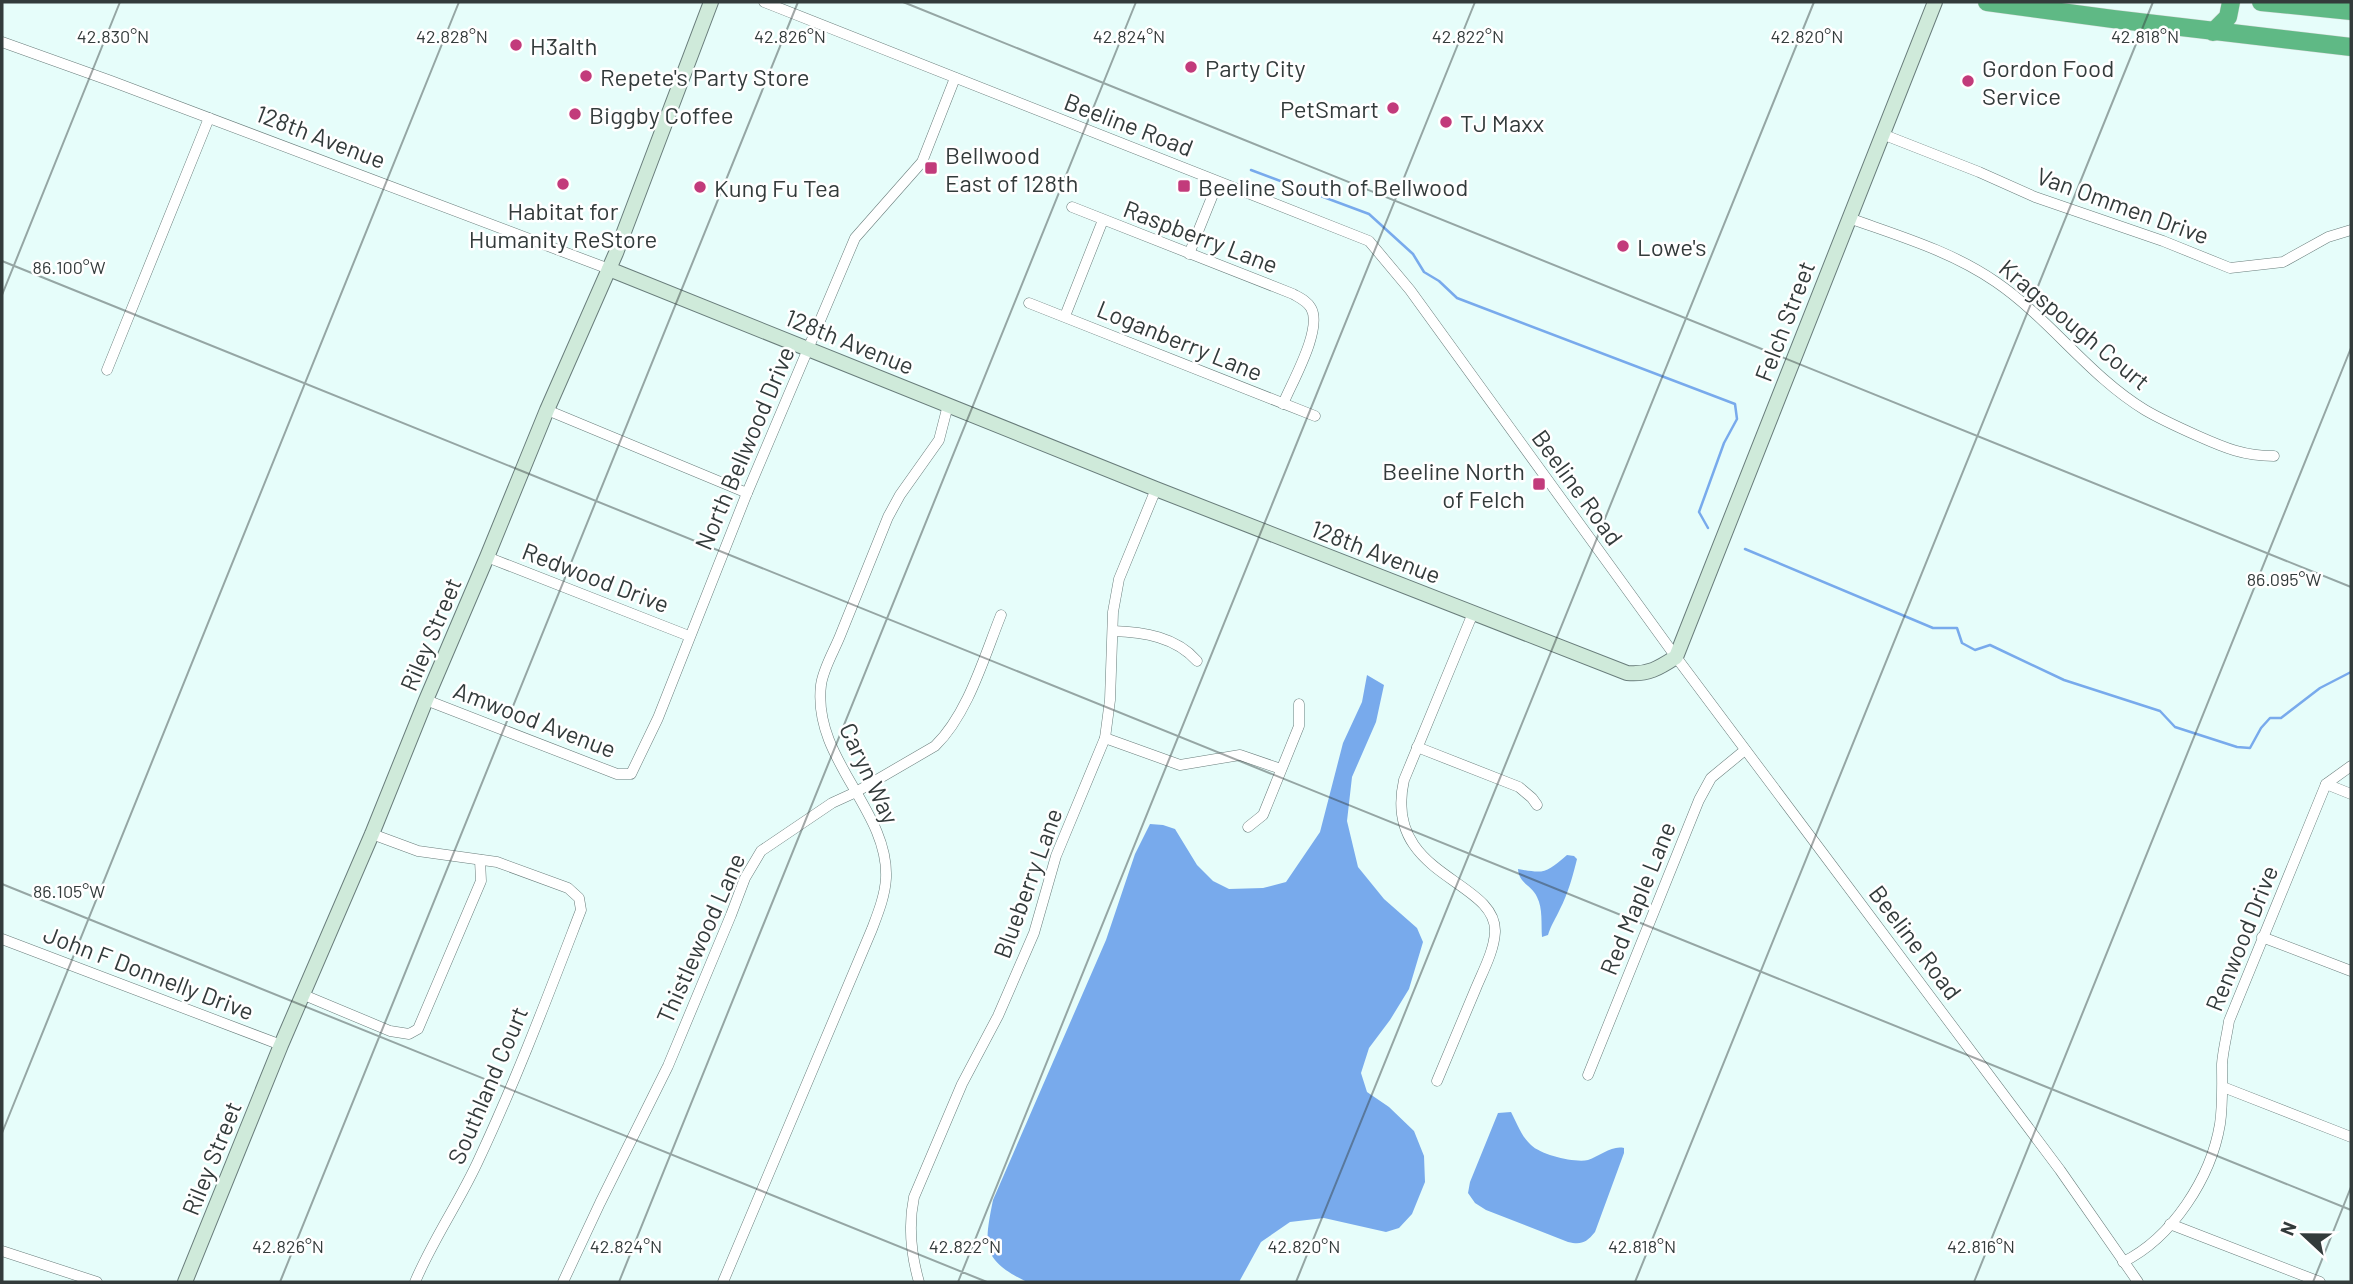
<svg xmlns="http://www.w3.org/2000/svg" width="2353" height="1284" font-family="Barlow,sans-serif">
<rect width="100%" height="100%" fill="#e6fdfa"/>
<g fill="#78aaec">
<path d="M1367,675L1384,685L1376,722L1352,777L1347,821L1358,867L1384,899L1417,928L1423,942L1409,989L1390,1020L1369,1048L1361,1073L1367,1092L1389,1107L1414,1131L1424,1156L1425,1182L1412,1214L1399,1228L1386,1232L1324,1218L1290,1222L1261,1242L1239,1282H1027C981,1260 984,1245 993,1200L1106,940L1135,854L1150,824L1163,825L1175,829L1197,865L1213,881L1229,889L1263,888L1286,882L1320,832L1343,743L1362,702Z"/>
<path d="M1567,855L1574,856L1577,859C1573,875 1568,894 1560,909C1556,918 1551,925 1548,935L1542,937C1541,925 1543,908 1537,897C1532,885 1519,884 1518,869C1545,874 1546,873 1567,855Z"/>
<path d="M1511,1112C1517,1123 1521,1136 1531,1145C1541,1155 1575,1163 1588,1160C1600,1156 1612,1145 1624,1148V1153L1595,1232C1586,1243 1581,1245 1568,1242L1486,1210L1475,1203L1468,1193L1470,1182L1498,1113Z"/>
</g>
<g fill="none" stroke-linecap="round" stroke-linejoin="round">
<g stroke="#78aaec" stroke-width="2.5">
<polyline points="1251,170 1369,214 1413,254 1424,272 1439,281 1457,298 1735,404 1737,419 1724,443 1699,512 1708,528"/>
<polyline points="1745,549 1933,628 1957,628 1962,643 1975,650 1990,645 2064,680 2160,711 2175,727 2237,747 2250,748 2261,728 2270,718 2281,718 2320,688 2351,672"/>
</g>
<defs>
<g id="street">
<polyline points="764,2 1369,241 1410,290 1676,657 2060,1170 2138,1282"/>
<polyline points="2,42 111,81 609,269"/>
<polyline points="1882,134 1979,172 2035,197 2163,241 2230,268 2283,262 2328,237 2351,230"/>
<path d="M1072,207L1293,294C1300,298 1307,301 1311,308C1323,329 1292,382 1283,404"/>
<path d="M1849,218C1899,236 1951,251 1996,282C2050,319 2089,376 2145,410C2162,420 2180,428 2198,436C2225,448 2244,456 2274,456"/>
<polyline points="1189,254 1218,182"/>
<polyline points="1029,303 1315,416"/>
<polyline points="1065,316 1103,220"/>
<polyline points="107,370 209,118"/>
<polyline points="547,410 747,493"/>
<polyline points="487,557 689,636"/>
<path d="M1113,631C1144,632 1176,637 1197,661"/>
<polyline points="426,700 617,774 631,774 658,718 747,493 855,238 922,162 955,78"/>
<polyline points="1105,738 1180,765 1240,755 1281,769"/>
<polyline points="1417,747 1519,787 1532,798 1537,805"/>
<polyline points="2326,784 2351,794"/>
<polyline points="1248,827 1263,815 1299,726 1299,704"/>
<path d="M372,834L418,851L497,862L568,888L579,898L581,910C549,993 517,1078 479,1159C460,1201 433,1239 415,1282"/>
<polyline points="2262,937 2351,971"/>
<polyline points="2,939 281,1045"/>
<polyline points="304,995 390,1031 409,1034 418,1029 481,881 480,860"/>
<polyline points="1588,1075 1699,800 1711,778 1745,750"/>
<path d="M1437,1081C1450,1050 1463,1019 1476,988C1483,971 1494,951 1495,932C1497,879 1382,877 1404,780L1473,613"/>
<polyline points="2223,1087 2351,1137"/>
<polyline points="2170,1224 2320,1282"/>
<polyline points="2,1251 97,1282"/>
<path d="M2123,1262C2172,1238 2211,1178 2220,1124C2223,1104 2222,1084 2222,1064C2223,1050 2227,1035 2229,1021L2326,784L2351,766"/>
<path d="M563,1282L600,1203L668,1066L731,915L745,878L761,851L832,803L856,792L935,746C968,714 984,657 1001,615"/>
<path d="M723,1282L872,929C878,913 885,896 886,878C889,810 812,759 821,685C823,669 834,651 840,636C856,596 872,557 888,517L900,495L939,440L948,405"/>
<path d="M919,1282C911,1254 908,1226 914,1197L962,1084L998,1016L1034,933L1056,856L1105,738L1110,700L1113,612L1119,579L1156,489"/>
</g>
<g id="secondary">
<path d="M609,269L1156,489L1627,673C1648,675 1659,668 1676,657L1935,2"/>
<polyline points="185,1282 281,1045 372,834 426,700 487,557 547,410 616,253 711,2"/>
</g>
<g id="highway">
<polyline points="1987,2 2113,19 2351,47"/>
<polyline points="2261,2 2351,11"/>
<polyline points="2213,32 2228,17 2231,2"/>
</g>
</defs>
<use href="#street" stroke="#697d7b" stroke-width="11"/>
<use href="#secondary" stroke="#697d7b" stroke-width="16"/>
<use href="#highway" stroke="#dadcdc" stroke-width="19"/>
<use href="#street" stroke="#fff" stroke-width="10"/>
<use href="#secondary" stroke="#cfeada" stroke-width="14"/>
<use href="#highway" stroke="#5fb985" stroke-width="18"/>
</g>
<path fill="none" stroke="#333b3b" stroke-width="2" stroke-opacity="0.45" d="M903,2L2351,587M2,261L2351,1210M2,295L120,2M2,884L987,1282M2,1133L459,2M280,1282L798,2M619,1282L1136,2M958,1282L1475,2M1296,1282L1814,2M1635,1282L2153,2M1974,1282L2351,348M2313,1282L2351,1187"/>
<g fill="#c23b7b" stroke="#fff" stroke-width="2.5">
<circle cx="516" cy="45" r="7"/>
<circle cx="1191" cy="67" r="7"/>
<circle cx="586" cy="76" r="7"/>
<circle cx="1968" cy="81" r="7"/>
<circle cx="1393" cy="108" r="7"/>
<circle cx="575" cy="114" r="7"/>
<circle cx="1446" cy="122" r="7"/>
<rect x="924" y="161" width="14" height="14" rx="3.5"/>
<circle cx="563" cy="184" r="7"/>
<rect x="1177" y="179" width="14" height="14" rx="3.5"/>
<circle cx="700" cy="187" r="7"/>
<circle cx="1623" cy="246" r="7"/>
<rect x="1532" y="477" width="14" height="14" rx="3.5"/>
</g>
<g text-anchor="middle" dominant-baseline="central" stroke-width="5" stroke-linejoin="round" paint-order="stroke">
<g font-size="24" fill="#333b3b" stroke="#fff" text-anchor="start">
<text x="530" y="45">H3alth</text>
<text x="1205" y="67">Party City</text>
<text x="1982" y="67">Gordon Food<tspan x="1982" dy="28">Service</tspan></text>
<text x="600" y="76">Repete's Party Store</text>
<text x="1379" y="108" text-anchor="end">PetSmart</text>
<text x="589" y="114">Biggby Coffee</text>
<text x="1460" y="122">TJ Maxx</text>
<text x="945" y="154">Bellwood<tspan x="945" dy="28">East of 128th</tspan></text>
<text x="1198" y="186">Beeline South of Bellwood</text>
<text x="714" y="187">Kung Fu Tea</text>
<text x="563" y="210" text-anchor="middle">Habitat for<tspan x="563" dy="28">Humanity ReStore</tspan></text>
<text x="1637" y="246">Lowe's</text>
<text x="1525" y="470" text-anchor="end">Beeline North<tspan x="1525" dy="28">of Felch</tspan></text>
</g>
<g font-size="24" fill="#333b3b" stroke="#fff">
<text transform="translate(1129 124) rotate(21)">Beeline Road</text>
<text transform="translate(321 136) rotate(21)">128th Avenue</text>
<text transform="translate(2123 205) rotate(20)">Van Ommen Drive</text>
<text transform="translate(1201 236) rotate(21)">Raspberry Lane</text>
<text transform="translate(1784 321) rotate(-69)">Felch Street</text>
<text transform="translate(2075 324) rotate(40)">Kragspough Court</text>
<text transform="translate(1180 340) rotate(22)">Loganberry Lane</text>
<text transform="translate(850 341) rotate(22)">128th Avenue</text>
<text transform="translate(744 448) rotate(-67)">North Bellwood Drive</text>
<text transform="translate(1578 487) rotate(54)">Beeline Road</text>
<text transform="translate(1376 551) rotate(21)">128th Avenue</text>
<text transform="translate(596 577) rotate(21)">Redwood Drive</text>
<text transform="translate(430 634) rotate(-67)">Riley Street</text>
<text transform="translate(535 719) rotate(21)">Amwood Avenue</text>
<text transform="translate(870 773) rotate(65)">Caryn Way</text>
<text transform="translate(1027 883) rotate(-70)">Blueberry Lane</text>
<text transform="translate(1637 898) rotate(-68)">Red Maple Lane</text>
<text transform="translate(700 938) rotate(-66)">Thistlewood Lane</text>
<text transform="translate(2241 938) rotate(-68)">Renwood Drive</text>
<text transform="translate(1916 942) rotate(53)">Beeline Road</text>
<text transform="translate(149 972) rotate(21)">John F Donnelly Drive</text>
<text transform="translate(487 1085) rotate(-67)">Southland Court</text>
<text transform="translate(211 1158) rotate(-68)">Riley Street</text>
</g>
</g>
<g font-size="18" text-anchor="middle" fill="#333b3b" stroke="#fff" stroke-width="5" stroke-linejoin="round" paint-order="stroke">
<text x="113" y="43">42.830°N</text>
<text x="452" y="43">42.828°N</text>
<text x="790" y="43">42.826°N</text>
<text x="1129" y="43">42.824°N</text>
<text x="1468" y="43">42.822°N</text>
<text x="1807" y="43">42.820°N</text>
<text x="2145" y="43">42.818°N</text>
<text x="69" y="274">86.100°W</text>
<text x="2284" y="586">86.095°W</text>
<text x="69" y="898">86.105°W</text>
<text x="288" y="1253">42.826°N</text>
<text x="626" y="1253">42.824°N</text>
<text x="965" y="1253">42.822°N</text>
<text x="1304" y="1253">42.820°N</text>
<text x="1642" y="1253">42.818°N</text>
<text x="1981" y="1253">42.816°N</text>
</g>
<rect width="2353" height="1284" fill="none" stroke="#333b3b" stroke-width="7"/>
<g transform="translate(2304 1235) rotate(292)" stroke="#ffffff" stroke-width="5" paint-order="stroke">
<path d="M0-5L12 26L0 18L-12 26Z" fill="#333b3b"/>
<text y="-10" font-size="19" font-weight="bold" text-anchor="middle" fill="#333b3b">N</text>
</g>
</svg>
